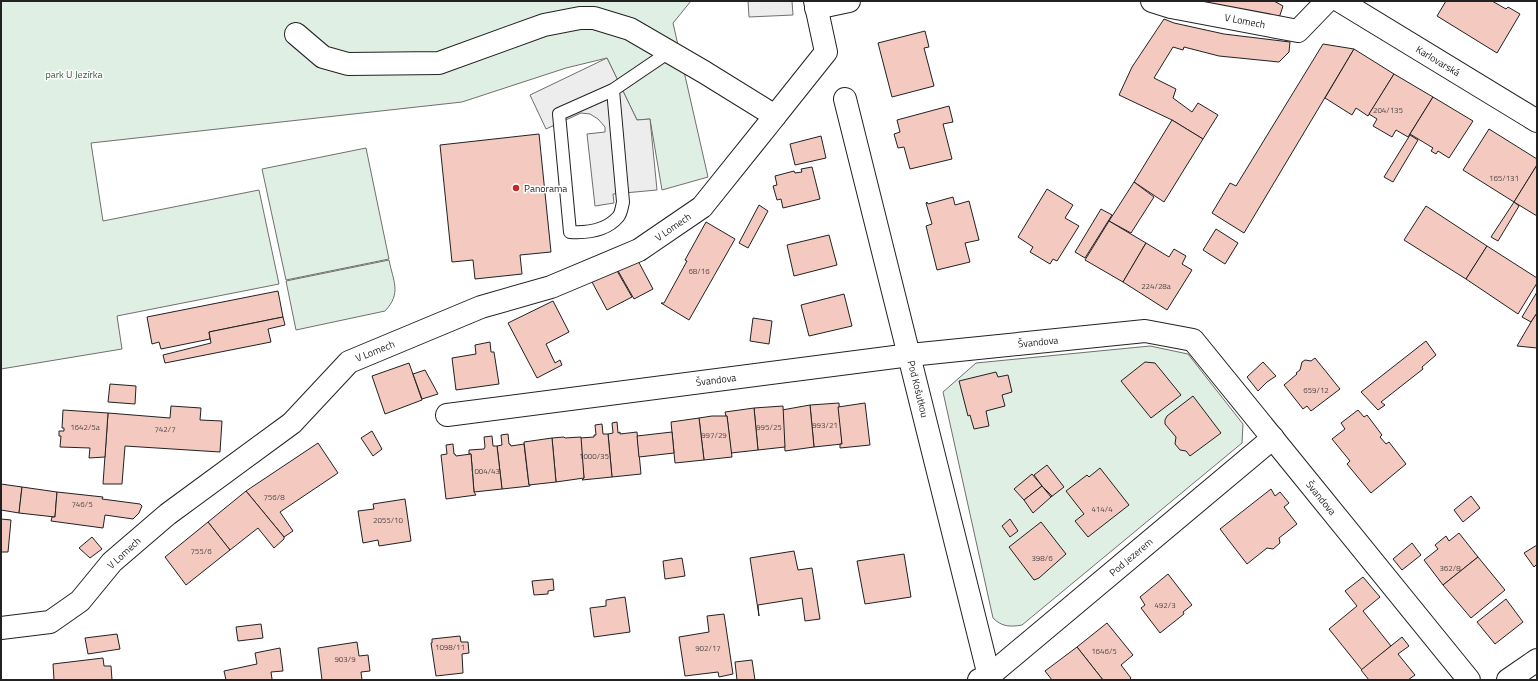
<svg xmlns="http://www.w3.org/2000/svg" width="1538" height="681" font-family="'Titillium Web',sans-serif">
<rect width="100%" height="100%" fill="#fff"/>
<g fill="#e0efe3" stroke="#6f6f6f">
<polygon points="1,1 691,1 673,23 708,177 662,190 650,119 637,120 607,58 566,68 462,102 91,143 103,221 259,190 279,284 117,316 122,349 1,369"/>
<polygon points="366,148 389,259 286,280 262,169"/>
<path d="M389,260C393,281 402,293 385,311L296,330L286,281Z"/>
<path d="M1150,346L1188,354L1243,424L1242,443L1022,625C1010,627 1002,627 993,618L943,392L976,363Z"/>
</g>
<g fill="#ededed" stroke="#6f6f6f">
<polygon points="748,1 792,1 793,15 749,17"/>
<polygon points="607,58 637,120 650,119 657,190 613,194 614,203 595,206 587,134 605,132 605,127 598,119 590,114 581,113 546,129 530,95"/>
</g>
<g fill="#f3c9c0" stroke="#222">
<polygon points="1210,1 1274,1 1283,6 1278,21 1207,7"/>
<polygon points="1446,1 1492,1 1506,9 1508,7 1520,14 1497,53 1437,16"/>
<polygon points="1164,19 1174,23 1224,34 1290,42 1289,52 1279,62 1219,56 1184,47 1183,50 1173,47 1154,78 1176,89 1173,98 1192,112 1198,103 1218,115 1203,139 1172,120 1119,95 1132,67"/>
<polygon points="925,31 929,47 924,48 934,86 892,97 878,43"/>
<polygon points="1323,44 1354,49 1244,233 1212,213 1230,183 1236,186"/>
<polygon points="1354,49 1394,74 1368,116 1356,108 1352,115 1325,98"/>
<polygon points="1394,74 1433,97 1408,137 1396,130 1392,137 1373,126 1377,119 1369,114"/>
<polygon points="1433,97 1473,121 1449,158 1438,151 1436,154 1431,151 1433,148 1410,134"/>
<polygon points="949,106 953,122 943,124 952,159 910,169 904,147 898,148 894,134 900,132 897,120"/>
<polygon points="1172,120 1203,139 1164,202 1134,182"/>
<polygon points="1489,129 1537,159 1537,165 1514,202 1463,170"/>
<polygon points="539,134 551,252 520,255 522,274 475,279 473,260 452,262 440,145"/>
<polygon points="1410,135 1418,140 1393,182 1384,177"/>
<polygon points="821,136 826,158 795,165 790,144"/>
<polygon points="1537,165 1537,216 1514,202"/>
<polygon points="812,167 820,199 783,208 781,199 777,200 773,186 777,185 775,176 794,171 795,173 802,172 801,169"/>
<polygon points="1134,182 1154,197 1131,233 1109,221"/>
<polygon points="1047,189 1073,205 1065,218 1079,226 1057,261 1053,259 1050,264 1030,252 1033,247 1018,237"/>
<polygon points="953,197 955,205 969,201 979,240 965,243 970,262 937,270 926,226 932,224 926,203 927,202 928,204"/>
<polygon points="1514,202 1519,206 1498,241 1491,237"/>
<polygon points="759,205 768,211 748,248 739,243"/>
<polygon points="1426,206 1487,246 1466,279 1404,240"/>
<polygon points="1101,209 1112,215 1085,258 1075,252"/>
<polygon points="1109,221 1146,243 1123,282 1085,260"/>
<polygon points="706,222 735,239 689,320 661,303 664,303 687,261 685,260"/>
<polygon points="1216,229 1238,243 1225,264 1203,250"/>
<polygon points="829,235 837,265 794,276 787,245"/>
<polygon points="1146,243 1169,257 1174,249 1186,256 1182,264 1192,270 1167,310 1123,282"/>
<polygon points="1487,246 1537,278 1537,283 1518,314 1466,279"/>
<polygon points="636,257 653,289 634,299 617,269"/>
<polygon points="616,269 632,297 607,310 592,282"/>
<polygon points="278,291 283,317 209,332 210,339 161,349 159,342 152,344 147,317"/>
<polygon points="1537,292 1537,313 1531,322 1522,317"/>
<polygon points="844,294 852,326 809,336 801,305"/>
<polygon points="553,301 569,332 546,344 555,363 560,360 562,365 537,378 508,323"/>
<polygon points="1537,313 1537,348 1517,346 1531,322"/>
<polygon points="283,317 285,325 268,329 271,342 165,363 163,355 211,343 209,332"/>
<polygon points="753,318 772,321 769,344 750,341"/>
<polygon points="1426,341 1436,355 1422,367 1423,369 1381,402 1385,405 1378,410 1361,392"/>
<polygon points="490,342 491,352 494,352 499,384 456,390 452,358 476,354 475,345"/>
<polygon points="1315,358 1340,389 1311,411 1307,406 1303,409 1284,385 1297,374 1296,373 1300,370 1302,362 1305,360 1311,361"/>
<polygon points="1145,362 1155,363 1181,395 1151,418 1121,381"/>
<polygon points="1263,362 1276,376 1267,382 1258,391 1247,377"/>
<polygon points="409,363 422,400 385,414 372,376"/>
<polygon points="425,370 438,394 422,399 413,374"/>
<polygon points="996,372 998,377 1008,375 1012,392 1002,395 1005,406 986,411 989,426 974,429 970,415 968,416 959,381"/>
<polygon points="110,384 136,386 135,404 108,402"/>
<polygon points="1193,396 1221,433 1190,456 1186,451 1180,450 1175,444 1176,437 1165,424 1165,420 1167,416"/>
<polygon points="839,403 842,444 814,447 810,405"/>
<polygon points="865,403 870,445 840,448 840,444 842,444 838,407"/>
<polygon points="810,405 814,447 785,451 782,410"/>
<polygon points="171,406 201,408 200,420 222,421 220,452 125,446 122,484 103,484 108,413 170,418"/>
<polygon points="783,406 785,447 758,450 754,408"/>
<polygon points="754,408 758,450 731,453 727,416 726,416 725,412"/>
<polygon points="63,410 108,413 105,457 89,458 90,448 60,447 61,436 59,436 59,431 64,431 64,428 62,428"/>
<polygon points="1358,410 1364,417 1367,415 1382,435 1380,437 1386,444 1389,442 1406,464 1371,493 1347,464 1350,461 1332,439 1345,429 1341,423"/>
<polygon points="712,416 727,416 732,457 704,460 699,418"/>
<polygon points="699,418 704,460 675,463 671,422"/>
<polygon points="617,422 618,433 620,432 620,434 637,432 641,474 612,477 608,434 613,433 612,423"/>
<polygon points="602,424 603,434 608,434 612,477 582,480 584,478 580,438 594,437 594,435 596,435 595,425"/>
<polygon points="372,431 382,449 373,456 361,438"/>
<polygon points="672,432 674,453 639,457 637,436"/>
<polygon points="508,434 509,444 510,444 511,446 524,444 529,485 530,484 530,486 502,489 497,446 502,445 501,435"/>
<polygon points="492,436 493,446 497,446 502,489 474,492 471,454 469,454 469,450 484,449 485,447 484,437"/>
<polygon points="564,437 565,438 581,437 584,478 556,482 552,438"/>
<polygon points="552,438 556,482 529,485 524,442"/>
<polygon points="318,443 338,473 280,512 293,531 284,537 246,491"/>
<polygon points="453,444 454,454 455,454 456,456 471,454 474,492 476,495 446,499 441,455 447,454 446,445"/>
<polygon points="1047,465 1064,487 1051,497 1052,496 1042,486 1034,475"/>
<polygon points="1100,468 1129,505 1088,537 1075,521 1084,514 1066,491 1087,475 1089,477"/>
<polygon points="1032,474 1042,486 1024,500 1014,489"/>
<polygon points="1,484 22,487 19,513 1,510"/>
<polygon points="1042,486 1051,497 1033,513 1024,500"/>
<polygon points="22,487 57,492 55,517 19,513"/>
<polygon points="1271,489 1275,496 1280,492 1289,503 1284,507 1297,524 1279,538 1280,543 1273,549 1267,548 1247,564 1220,529"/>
<polygon points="246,491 284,537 284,539 274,548 258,528 230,550 208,522"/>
<polygon points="57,492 103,497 102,499 140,504 142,506 139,513 133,519 105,515 103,528 51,521 52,517 55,517"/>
<polygon points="1471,496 1480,508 1463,522 1454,510"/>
<polygon points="405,499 411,541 379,546 378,540 363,543 358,511 374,509 373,504"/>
<polygon points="1,519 11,520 8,552 1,552"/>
<polygon points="1010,519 1018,531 1010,537 1002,526"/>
<polygon points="208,522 230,550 186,585 165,557"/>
<polygon points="1041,522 1066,554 1039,578 1034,580 1009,547"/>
<polygon points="1459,533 1478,557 1443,585 1424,560 1438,549 1435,545 1446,536 1449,541"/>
<polygon points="92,537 102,549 90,558 79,548"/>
<polygon points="1412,543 1421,555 1402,570 1393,559"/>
<polygon points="1537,545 1537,564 1534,567 1524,553"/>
<polygon points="794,551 798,570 812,568 820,619 805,621 802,598 758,605 759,616 750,558"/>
<polygon points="904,554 911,597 865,604 857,561"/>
<polygon points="1478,557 1505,590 1471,618 1443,585"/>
<polygon points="682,558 685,576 665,579 663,561"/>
<polygon points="1168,574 1192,605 1183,612 1184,614 1160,633 1141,608 1145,605 1140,597"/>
<polygon points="1363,577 1380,597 1363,611 1391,646 1362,670 1329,629 1357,606 1345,591"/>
<polygon points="553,579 554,590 548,591 548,594 534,595 532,581"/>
<polygon points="625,597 630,632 594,637 590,608 606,606 606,600"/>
<polygon points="1506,599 1523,622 1495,644 1477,622"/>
<polygon points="724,614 733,674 719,677 718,672 685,676 679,637 709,632 707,616"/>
<polygon points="1107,623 1133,655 1121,665 1131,678 1129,680 1103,680 1077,647"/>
<polygon points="261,624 263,638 238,641 236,627"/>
<polygon points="117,634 120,649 88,654 85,638"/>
<polygon points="460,636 461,642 468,642 469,653 462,654 463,673 436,676 431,643 432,643 432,639"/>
<polygon points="1402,637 1409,646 1398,654 1415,675 1408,680 1369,680 1361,670"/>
<polygon points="357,642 359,656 368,655 370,671 361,672 362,680 322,680 318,648"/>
<polygon points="1077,647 1103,680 1052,680 1045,671"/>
<polygon points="280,648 283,671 271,672 272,679 273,680 226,680 224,671 257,664 255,653"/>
<polygon points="103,658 104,666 111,666 112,680 54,680 53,664"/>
<polygon points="752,660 755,680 737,680 735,662"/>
</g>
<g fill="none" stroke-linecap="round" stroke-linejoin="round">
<defs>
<path id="service" d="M613,90L623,202C622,207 621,214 618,217C606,231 587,233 570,232L559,114L613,90L669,52"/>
<g id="minor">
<polyline points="1152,1 1171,7 1298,31 1327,1"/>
<polyline points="1340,1 1537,121"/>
<polyline points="816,8 849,1"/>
<polyline points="296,34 323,57 348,64 439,63 544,25 580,18 594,18 630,29 704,72 775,116 826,52 815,1"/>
<polyline points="845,99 990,680"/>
<polyline points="447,415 910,355 1145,331 1193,340 1469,680"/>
<polyline points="1,628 50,622 80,601 112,562 168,514 292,423 349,362 481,307 551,287 639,250 702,207 775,116"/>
<polyline points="979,680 989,676 1273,438"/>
<polyline points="1508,680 1537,660"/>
</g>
</defs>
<use href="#service" stroke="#222" stroke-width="14"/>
<use href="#minor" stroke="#222" stroke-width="24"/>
<use href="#service" stroke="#fff" stroke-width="12"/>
<use href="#minor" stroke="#fff" stroke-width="22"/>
</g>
<circle fill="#c62828" stroke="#fff" stroke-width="1.5" cx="516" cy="188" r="4"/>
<g text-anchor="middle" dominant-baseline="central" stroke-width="3" stroke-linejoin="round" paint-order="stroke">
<g font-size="8" fill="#564c4a">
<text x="1388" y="110">204/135</text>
<text x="1504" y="178">165/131</text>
<text x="699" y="271">68/16</text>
<text x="1156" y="286">224/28a</text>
<text x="1316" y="390">659/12</text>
<text x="825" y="425">993/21</text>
<text x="85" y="427">1642/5a</text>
<text x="769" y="427">995/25</text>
<text x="165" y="429">742/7</text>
<text x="714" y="435">997/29</text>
<text x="594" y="456">1000/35</text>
<text x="485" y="471">1004/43</text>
<text x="274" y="497">756/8</text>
<text x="82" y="504">746/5</text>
<text x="1102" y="509">414/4</text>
<text x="388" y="520">2055/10</text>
<text x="201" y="551">755/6</text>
<text x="1042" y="558">398/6</text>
<text x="1450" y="568">362/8</text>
<text x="1165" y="605">492/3</text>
<text x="450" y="647">1098/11</text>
<text x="708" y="648">902/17</text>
<text x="1104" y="651">1646/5</text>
<text x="345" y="659">903/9</text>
</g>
<g font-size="10" fill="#222" stroke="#fff">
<text transform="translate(1245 21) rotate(11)">V Lomech</text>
<text transform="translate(1438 61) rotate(31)">Karlovarská</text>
<text transform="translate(673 227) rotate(-35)">V Lomech</text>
<text transform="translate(1038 342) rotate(-6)">Švandova</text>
<text transform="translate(375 351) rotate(-22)">V Lomech</text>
<text transform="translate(716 380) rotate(-7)">Švandova</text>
<text transform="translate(918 389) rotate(76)">Pod Košutkou</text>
<text transform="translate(1321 498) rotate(51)">Švandova</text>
<text transform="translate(124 553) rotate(-43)">V Lomech</text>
<text transform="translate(1131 557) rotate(-40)">Pod Jezerem</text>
</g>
<g font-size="10" fill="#2f5e38" stroke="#fff">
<text x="74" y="74">park U Jezírka</text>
</g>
<g font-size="10" fill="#222" stroke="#fff" text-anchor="start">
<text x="524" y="188">Panorama</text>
</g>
</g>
<rect width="1538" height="681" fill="none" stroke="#222222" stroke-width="4"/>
</svg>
